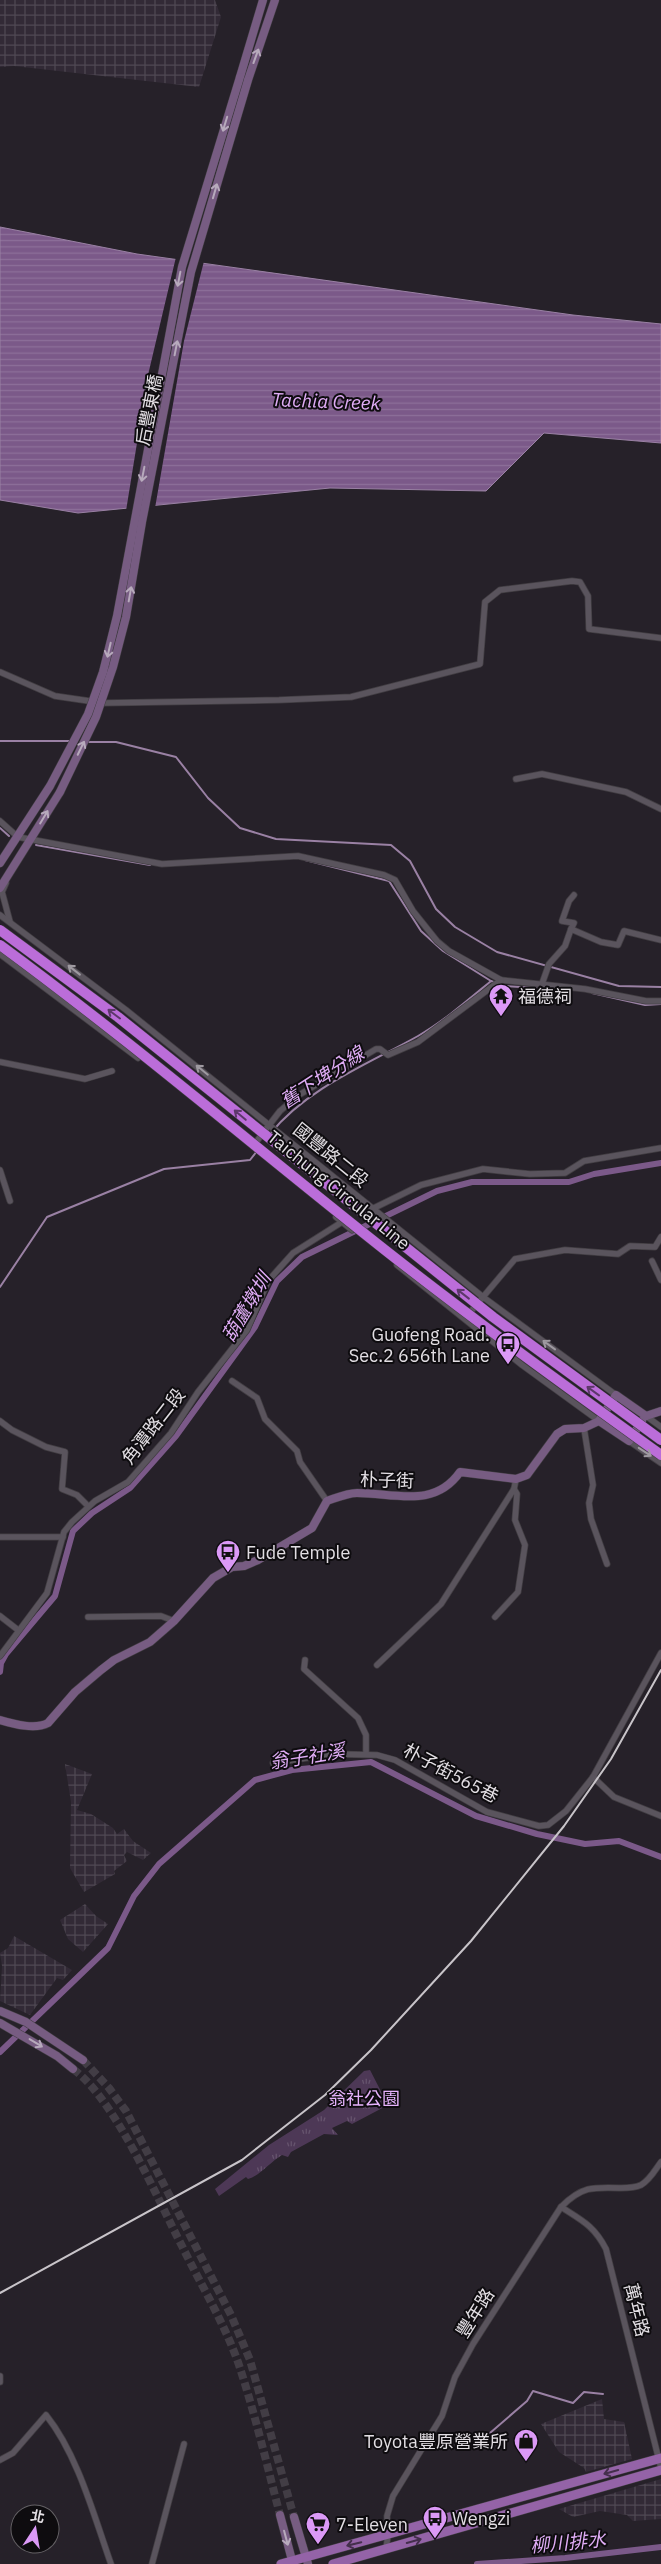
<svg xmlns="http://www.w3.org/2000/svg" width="661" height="2564" font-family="'IBM Plex Sans','Noto Sans TC',sans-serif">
<defs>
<pattern id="industrial-grid" width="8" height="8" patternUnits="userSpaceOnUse" patternTransform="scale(1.25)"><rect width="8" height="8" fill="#322a36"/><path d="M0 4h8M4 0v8" fill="none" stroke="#4f4853"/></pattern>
<pattern id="grass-tufts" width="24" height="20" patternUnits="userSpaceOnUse" patternTransform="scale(1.25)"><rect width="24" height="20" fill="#4d3856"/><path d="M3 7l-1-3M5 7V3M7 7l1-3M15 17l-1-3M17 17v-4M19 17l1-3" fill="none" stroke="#66546e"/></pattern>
<pattern id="water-rules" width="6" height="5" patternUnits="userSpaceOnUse" patternTransform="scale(1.25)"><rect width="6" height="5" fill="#7b5989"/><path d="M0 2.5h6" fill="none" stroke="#8d709a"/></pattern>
</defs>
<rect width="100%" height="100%" fill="#262129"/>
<g fill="url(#industrial-grid)">
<polygon points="0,0 215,0 221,17 199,87 14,66 0,67"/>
<polygon points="65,1764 92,1774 77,1810 91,1814 113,1828 117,1834 124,1829 133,1841 151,1853 143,1860 127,1852 124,1855 127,1861 114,1871 115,1874 84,1892 70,1868 71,1802"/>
<polygon points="85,1904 96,1916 108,1924 83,1952 68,1939 60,1920"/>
<polygon points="14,1936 72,1970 63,1980 57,1978 30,2015 0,2001 2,1966 0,1953 8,1948"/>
<polygon points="602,2399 604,2419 624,2422 632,2459 586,2472 584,2468 559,2452 541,2424"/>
<polygon points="661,2479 661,2519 633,2521 627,2515 600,2511 573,2517 559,2509"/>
</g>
<path fill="url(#grass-tufts)" d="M370,2070L388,2105L352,2124L347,2121L332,2128L338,2135L324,2134L291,2152L288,2157L282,2155C270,2162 261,2175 248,2179L246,2177L219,2196L215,2189L269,2145L324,2110L364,2071Z"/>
<polygon fill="url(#water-rules)" stroke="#9a81a4" points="0,227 137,254 573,315 661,324 661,443 544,433 486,491 330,488 78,513 0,500"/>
<polygon fill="#262129" points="176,257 204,261 184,341 155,508 126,511 148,375"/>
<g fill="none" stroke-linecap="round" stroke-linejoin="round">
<g stroke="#9a81a4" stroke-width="2">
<polyline points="0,741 70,741"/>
<polyline points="87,742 116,742 176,757 208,798 240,828 276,839 391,845 410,861 436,909 455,927 497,952 619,986 661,987"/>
<polyline points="0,828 9,836"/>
<polyline points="36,845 150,865"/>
<polyline points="305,860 389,881 421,931 443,951 491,981 504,986 538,988"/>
<polyline points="542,988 570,990"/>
<polyline points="592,993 645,1005 661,1004"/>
<path d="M270,1134C307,1088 368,1064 418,1036C444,1021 468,1000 491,981"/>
<polyline points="0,1287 47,1217 164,1169 250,1160 257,1151"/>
<polyline points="490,2433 527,2401 533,2391 573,2403 584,2392 603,2394"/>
</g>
<g stroke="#7b5989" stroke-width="6">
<polyline points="0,1672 1,1663 6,1654 55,1596 73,1531 92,1513 130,1488 176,1436 255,1327 277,1281 302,1257 437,1191 472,1182 569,1182 594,1174 661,1163"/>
<polyline points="0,2052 108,1948 134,1896 159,1864 255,1780 292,1770 371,1762 476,1816 537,1834 585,1844 619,1841 661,1857"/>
<polyline points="477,2564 565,2558 661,2547"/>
</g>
<g stroke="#423d45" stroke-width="8" stroke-dasharray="8 4" stroke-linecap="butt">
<polyline points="83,2060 109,2088 126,2111 231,2315 250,2360 294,2517"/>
<path d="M73,2069C115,2099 157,2198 182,2246C201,2285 225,2324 239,2365C255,2414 267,2465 280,2515"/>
</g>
<defs>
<g id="street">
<polyline points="0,672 55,696 103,703 279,700 351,697 480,664 485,602 500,590 572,581 580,582 588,596 589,629 661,638"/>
<polyline points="516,779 542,774 626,792 661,809"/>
<polyline points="0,821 18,837 162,864 298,856 384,875 395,880 413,911 437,941 449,951 501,980 585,989 646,1001 661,1001"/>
<polyline points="6,883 2,892 10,922"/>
<polyline points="0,915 126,1010 483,1297 616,1395"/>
<polyline points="571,929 574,923 562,921 569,901 574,895"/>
<polyline points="0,954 138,1058"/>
<polyline points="537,998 549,964 565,946 571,929 601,942 618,945 624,931 661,940"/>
<polyline points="0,1062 85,1079 112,1071"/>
<polyline points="253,1146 280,1111 299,1095 376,1049 380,1049 388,1055 418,1042 501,980"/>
<polyline points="0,1170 10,1201"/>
<polyline points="374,1208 421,1185 483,1169 530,1174 565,1173 584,1161 661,1148"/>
<polyline points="336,1217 352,1230"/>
<polyline points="652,1261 661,1280"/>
<polyline points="397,1265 522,1365 599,1421"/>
<polyline points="467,1316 515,1259 565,1250 618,1254 630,1246 655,1247 661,1237"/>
<polyline points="232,1381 257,1398 265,1419 297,1451 300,1462 327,1501"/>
<polyline points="646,1416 661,1427"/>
<polyline points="0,1421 12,1430 46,1447 65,1452 62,1489 77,1495 88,1506"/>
<polyline points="584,1428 593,1485 589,1503 591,1519 607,1564"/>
<polyline points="629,1441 661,1463"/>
<polyline points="0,1537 63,1537"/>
<polyline points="0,1616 18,1630"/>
<polyline points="88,1617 161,1616 174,1621"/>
<polyline points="495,1617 518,1592 525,1545 515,1520 517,1494 514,1489"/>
<polyline points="0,1656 47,1593 64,1532 72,1522 95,1501 128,1482 171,1433 198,1392 247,1330 268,1281 293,1253 342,1222"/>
<polyline points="305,1660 304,1669 358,1718 366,1735 366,1753"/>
<polyline points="377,1665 441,1604 514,1489 516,1479"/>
<polyline points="273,1763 333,1754 377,1755 395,1760 487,1812 539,1826 548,1825 566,1811 593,1777 661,1653"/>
<polyline points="593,1777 614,1797 661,1816"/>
<path d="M561,2207C583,2221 594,2226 606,2249L661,2468"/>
<polyline points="0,2376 0,2382"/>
<path d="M0,2460L13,2453L46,2415C78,2455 94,2516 111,2564"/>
<path d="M386,2549L388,2535L387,2516L393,2496L442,2416L455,2377L473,2344L561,2207C582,2186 593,2187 621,2188C628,2188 634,2188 641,2185C650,2180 655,2170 661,2162"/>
<polyline points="152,2564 184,2444"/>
</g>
<g id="secondary">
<polyline points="240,77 263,0"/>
<polyline points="248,80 275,0"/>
<polyline points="0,863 50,786"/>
<polyline points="0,888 60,792"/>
<polyline points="646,1416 661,1411"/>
<polyline points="599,1421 629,1441 642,1421"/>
<path d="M0,1720C14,1724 35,1730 48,1723L75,1692L101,1670L114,1660L150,1642L174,1621L213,1578L232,1567L244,1566L258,1560L312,1528L327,1501C336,1498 347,1493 357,1493C395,1493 434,1509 460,1472L516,1479L527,1475L557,1434L565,1429L584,1428L599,1421L616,1395L646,1416"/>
<polyline points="0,2011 26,2022 83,2060"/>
<polyline points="0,2023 57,2056 73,2069"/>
<polyline points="280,2515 293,2564"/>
<polyline points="294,2517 308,2564"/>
</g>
<g id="primary">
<polyline points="281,2564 661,2458"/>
<polyline points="333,2564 661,2470"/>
</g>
</defs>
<use href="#street" stroke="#423e43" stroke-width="7"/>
<use href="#secondary" stroke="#423e43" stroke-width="9"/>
<use href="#primary" stroke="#423e43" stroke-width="10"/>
<use href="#street" stroke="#5a545d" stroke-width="5.5"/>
<use href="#secondary" stroke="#775c82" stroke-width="8"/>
<use href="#primary" stroke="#9463a7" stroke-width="9"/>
<polyline stroke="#c8c4c9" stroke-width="2" points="0,2293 242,2160 325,2095 371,2050 471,1941 564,1826 611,1759 661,1670"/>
<defs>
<g id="secondary-bridge">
<polyline points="50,786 88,714 103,672 117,616 182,267 240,77"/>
<polyline points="60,792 96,717 113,667 126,617 142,522 191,272 248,80"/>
</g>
<g id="highway-bridge">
<polyline points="0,930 118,1017 493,1317 661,1440"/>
<path d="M0,945C132,1042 256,1148 385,1250C475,1321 568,1388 661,1455"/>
</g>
</defs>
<use href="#secondary-bridge" stroke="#423e43" stroke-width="9" stroke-linecap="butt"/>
<use href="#highway-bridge" stroke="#423e43" stroke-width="11" stroke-linecap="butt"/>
<use href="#secondary-bridge" stroke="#775c82" stroke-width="8"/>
<use href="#highway-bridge" stroke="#bb6dd9" stroke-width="10"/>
</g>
<defs><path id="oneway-shaft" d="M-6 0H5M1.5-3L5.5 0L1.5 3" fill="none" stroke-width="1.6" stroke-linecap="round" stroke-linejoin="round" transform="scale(1.25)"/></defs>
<g stroke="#b7aabc">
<use href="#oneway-shaft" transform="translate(256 56) rotate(-70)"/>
<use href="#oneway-shaft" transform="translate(225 124) rotate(107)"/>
<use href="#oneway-shaft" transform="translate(215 191) rotate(-74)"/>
<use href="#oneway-shaft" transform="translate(179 279) rotate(101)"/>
<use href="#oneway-shaft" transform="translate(176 348) rotate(-79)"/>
<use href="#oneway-shaft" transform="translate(143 474) rotate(101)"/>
<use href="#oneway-shaft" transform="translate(130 594) rotate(-80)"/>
<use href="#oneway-shaft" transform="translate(109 650) rotate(103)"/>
<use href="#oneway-shaft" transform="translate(81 748) rotate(-64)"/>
<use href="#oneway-shaft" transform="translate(44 817) rotate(-59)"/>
<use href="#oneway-shaft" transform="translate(36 2043) rotate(31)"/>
<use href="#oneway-shaft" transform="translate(286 2538) rotate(75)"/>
</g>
<g stroke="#9e99a0">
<use href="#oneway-shaft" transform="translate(74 970) rotate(-142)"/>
<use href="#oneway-shaft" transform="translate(202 1070) rotate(-141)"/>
<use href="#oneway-shaft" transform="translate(549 1345) rotate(-144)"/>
<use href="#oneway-shaft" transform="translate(645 1452) rotate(33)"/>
</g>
<g stroke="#5c386a">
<use href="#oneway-shaft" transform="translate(114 1014) rotate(-143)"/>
<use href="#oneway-shaft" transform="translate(240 1115) rotate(-140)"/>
<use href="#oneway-shaft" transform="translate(463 1294) rotate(-142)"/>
<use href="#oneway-shaft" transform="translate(593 1391) rotate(-144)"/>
</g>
<g stroke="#442f4c">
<use href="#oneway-shaft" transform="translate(611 2472) rotate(164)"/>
<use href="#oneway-shaft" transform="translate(414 2541) rotate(-16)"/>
<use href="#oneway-shaft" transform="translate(354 2544) rotate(166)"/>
</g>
<defs>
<symbol id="temple-pin" viewBox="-11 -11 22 30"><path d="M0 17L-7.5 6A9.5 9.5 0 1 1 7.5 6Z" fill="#db99f6" stroke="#0e0c0f"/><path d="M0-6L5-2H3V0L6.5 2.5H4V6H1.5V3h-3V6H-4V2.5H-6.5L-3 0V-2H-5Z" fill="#111"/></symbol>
<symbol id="bus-pin" viewBox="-11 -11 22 30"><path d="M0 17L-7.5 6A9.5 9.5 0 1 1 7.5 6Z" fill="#db99f6" stroke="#0e0c0f"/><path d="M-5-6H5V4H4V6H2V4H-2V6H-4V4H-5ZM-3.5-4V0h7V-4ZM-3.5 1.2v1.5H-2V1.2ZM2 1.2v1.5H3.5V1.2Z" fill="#111"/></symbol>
<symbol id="shop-pin" viewBox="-11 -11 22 30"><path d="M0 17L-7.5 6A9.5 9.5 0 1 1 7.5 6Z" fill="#db99f6" stroke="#0e0c0f"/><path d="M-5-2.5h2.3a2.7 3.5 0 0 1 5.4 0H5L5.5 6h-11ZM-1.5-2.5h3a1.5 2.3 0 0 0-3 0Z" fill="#111"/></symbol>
<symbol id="supermarket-pin" viewBox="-11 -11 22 30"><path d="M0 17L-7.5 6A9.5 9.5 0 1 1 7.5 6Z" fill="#db99f6" stroke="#0e0c0f"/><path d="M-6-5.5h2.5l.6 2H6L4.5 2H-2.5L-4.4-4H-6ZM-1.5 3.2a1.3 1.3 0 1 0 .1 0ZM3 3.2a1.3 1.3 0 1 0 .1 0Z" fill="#111"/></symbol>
</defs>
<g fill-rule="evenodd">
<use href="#temple-pin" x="487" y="982" width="28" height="38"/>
<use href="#bus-pin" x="494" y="1330" width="28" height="38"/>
<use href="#bus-pin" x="214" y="1538" width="28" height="38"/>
<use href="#shop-pin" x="512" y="2427" width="28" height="38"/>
<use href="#bus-pin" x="421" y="2504" width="28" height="38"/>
<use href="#supermarket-pin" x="304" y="2510" width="28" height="38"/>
</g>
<g text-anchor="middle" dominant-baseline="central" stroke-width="4" stroke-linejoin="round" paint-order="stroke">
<g font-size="18" fill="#e2dee3" stroke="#0e0c0f">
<text transform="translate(149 410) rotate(-79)">后豐東橋</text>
<text transform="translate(331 1155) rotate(39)">國豐路二段</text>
<text transform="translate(339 1190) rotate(39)">Taichung Circular Line</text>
<text transform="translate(153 1426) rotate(-52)">角潭路二段</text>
<text transform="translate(387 1480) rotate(2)">朴子街</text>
<text transform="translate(451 1773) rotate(28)">朴子街565巷</text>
<text transform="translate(637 2310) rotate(76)">萬年路</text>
<text transform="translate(475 2313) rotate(-58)">豐年路</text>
</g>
<g font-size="18" fill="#e2dee3" stroke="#0e0c0f" text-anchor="start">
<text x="518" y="996">福德祠</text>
<text x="490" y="1334" text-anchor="end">Guofeng Road.<tspan x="490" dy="21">Sec.2 656th Lane</tspan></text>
<text x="246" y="1552">Fude Temple</text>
<text x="508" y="2441" text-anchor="end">Toyota豐原營業所</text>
<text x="452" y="2518">Wengzi</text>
<text x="336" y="2524">7-Eleven</text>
</g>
<g font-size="18" fill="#e6b2fc" stroke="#0e0c0f">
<text x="364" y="2098">翁社公園</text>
</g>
<g font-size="19" font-style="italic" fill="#dfacf5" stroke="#0e0c0f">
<text transform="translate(326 401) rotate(2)">Tachia Creek</text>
<text transform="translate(322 1077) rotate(-33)">舊下埤分線</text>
<text transform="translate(246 1307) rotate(-59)">葫蘆墩圳</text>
<text transform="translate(307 1756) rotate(-9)">翁子社溪</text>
<text transform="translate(568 2542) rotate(-5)">柳川排水</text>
</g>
</g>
<g transform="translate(35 2529) rotate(12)"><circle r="24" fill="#0e0c0f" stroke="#636064"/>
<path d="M0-4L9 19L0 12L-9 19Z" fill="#db99f6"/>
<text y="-8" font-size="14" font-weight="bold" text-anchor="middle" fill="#e2dee3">北</text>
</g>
</svg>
